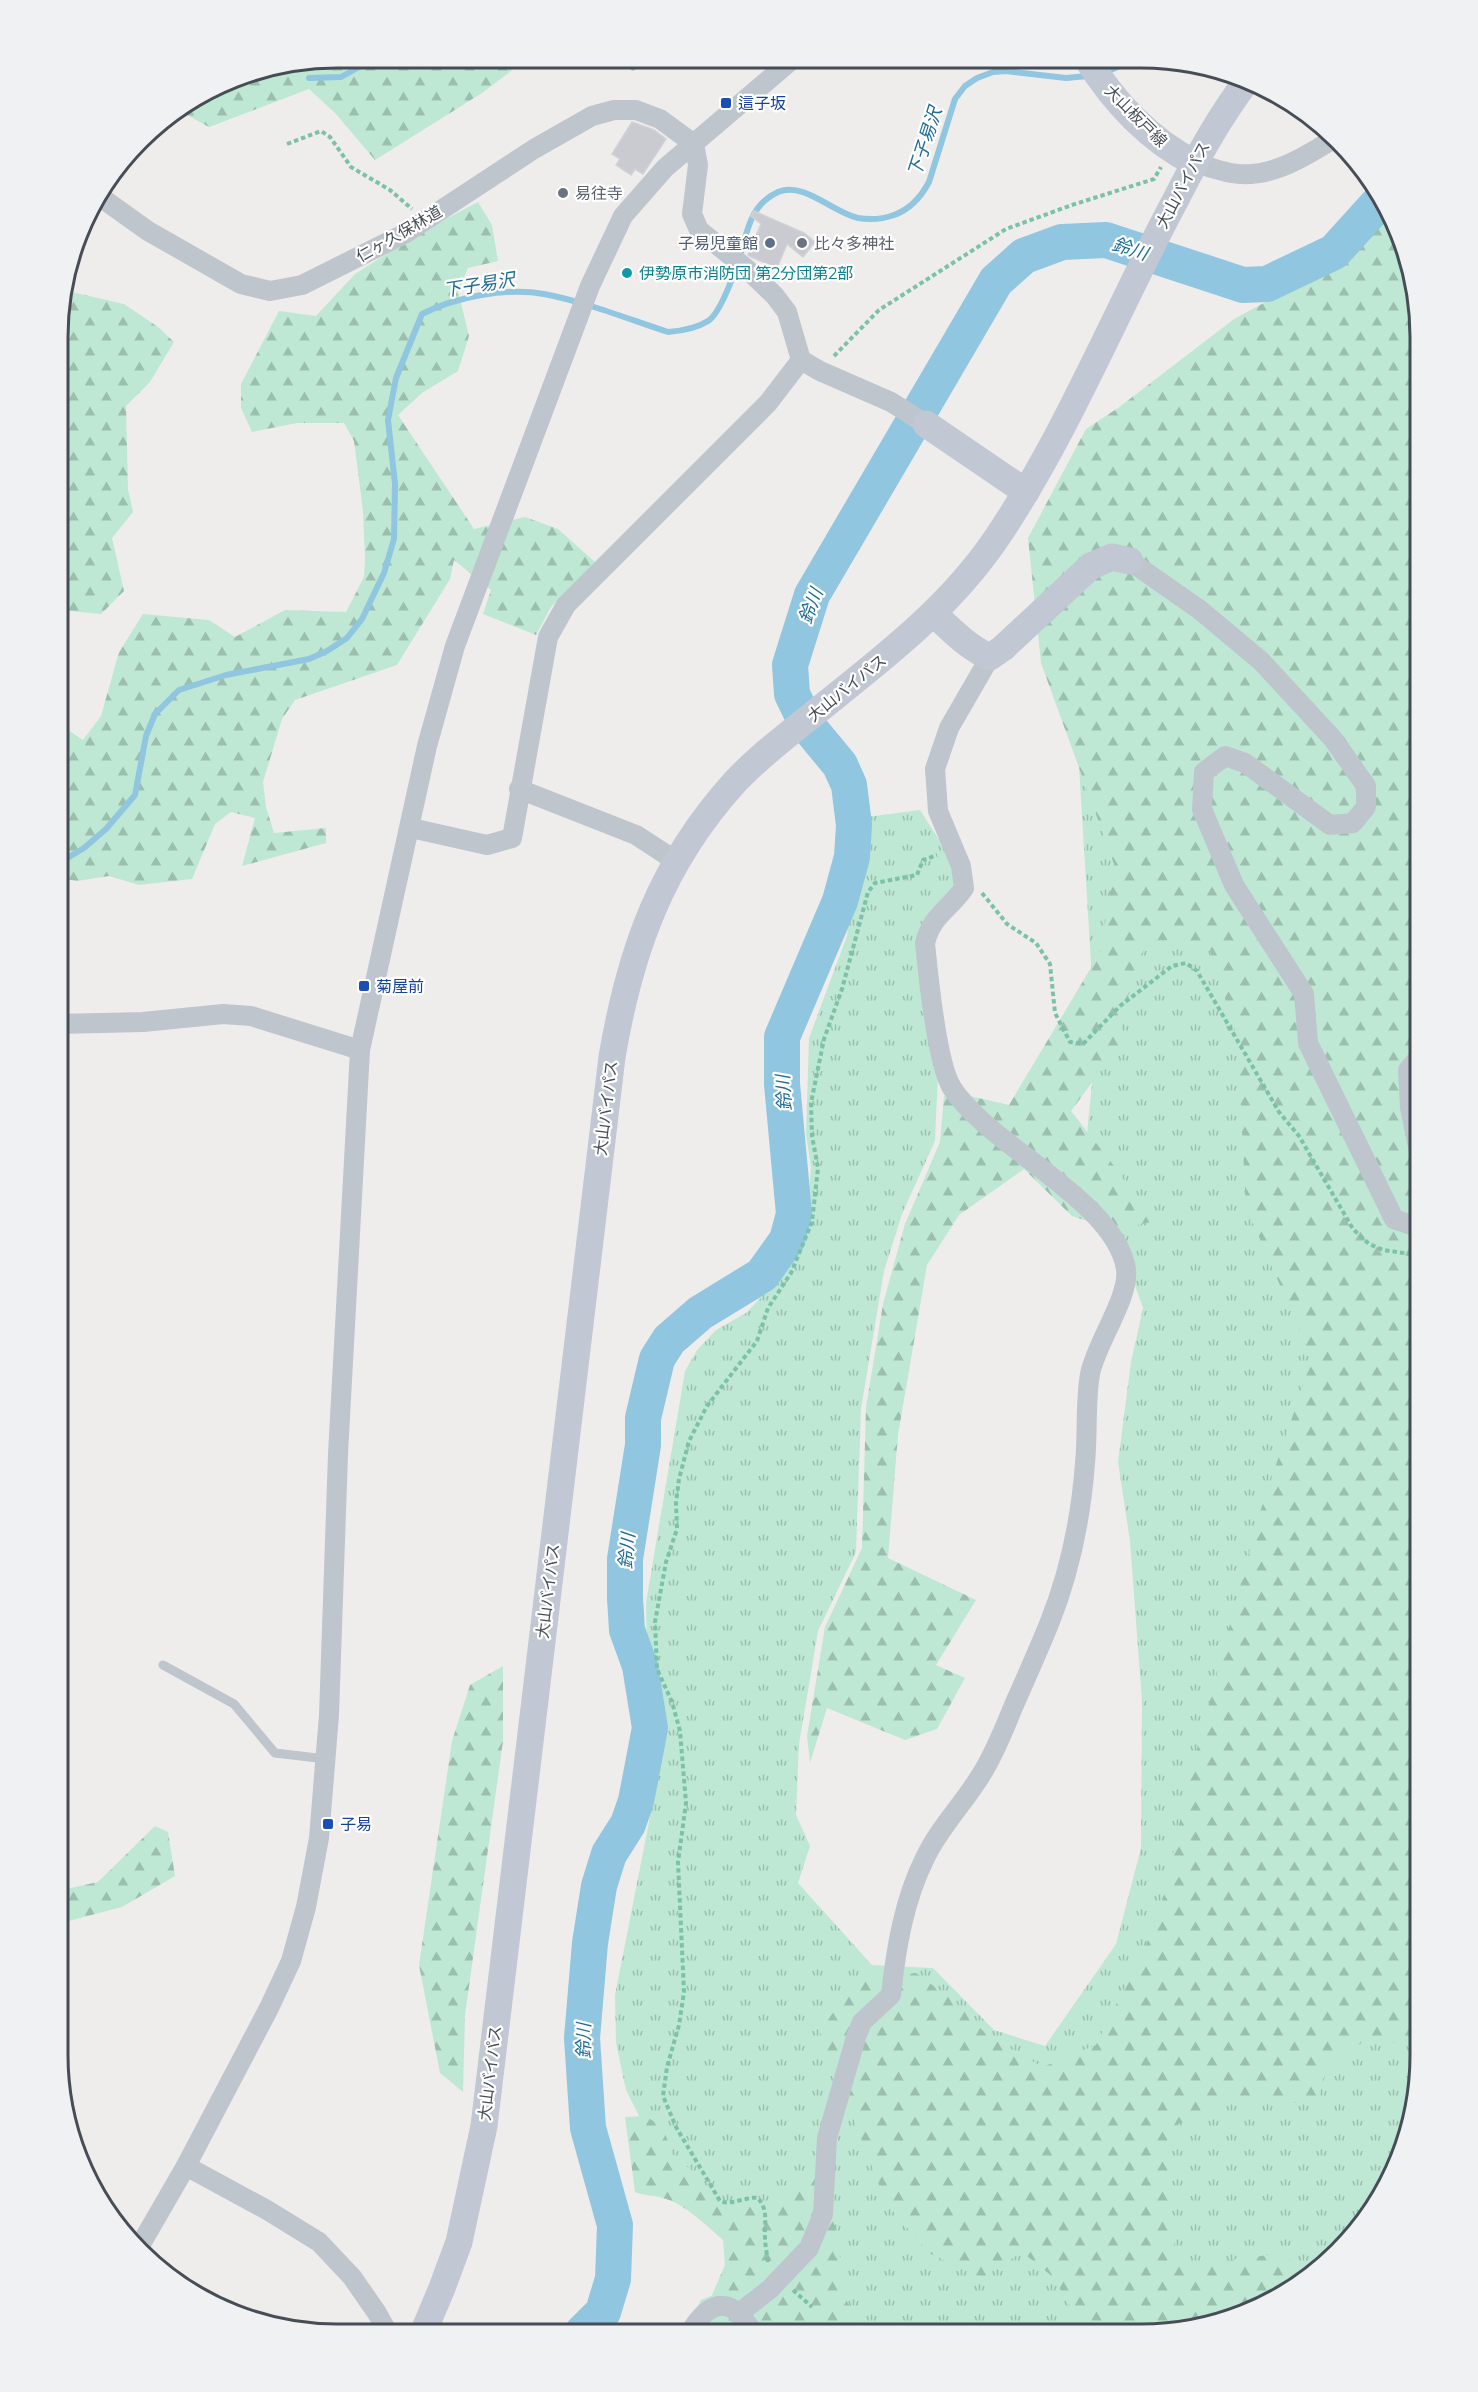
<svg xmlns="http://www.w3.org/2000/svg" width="1478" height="2392" font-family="Montserrat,'Noto Sans JP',sans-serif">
<defs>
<pattern id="grass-tufts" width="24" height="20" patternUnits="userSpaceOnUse" patternTransform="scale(1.5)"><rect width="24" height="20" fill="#bee8d4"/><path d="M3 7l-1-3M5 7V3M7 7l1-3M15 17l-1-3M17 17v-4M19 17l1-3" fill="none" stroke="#9cbeaf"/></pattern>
<pattern id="forest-firs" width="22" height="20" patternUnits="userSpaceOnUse" patternTransform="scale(1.5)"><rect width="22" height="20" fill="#bee8d4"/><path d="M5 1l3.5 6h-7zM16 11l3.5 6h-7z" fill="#9cbeaf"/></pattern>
</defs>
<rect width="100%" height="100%" fill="#efecec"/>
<polygon fill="url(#grass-tufts)" points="1065,540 1327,706 1420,2015 1420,2074 1406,2146 1364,2226 1312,2278 1248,2314 1142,2335 682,2334 701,2300 731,2288 743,2245 664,2166 626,2090 616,2043 615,1995 650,1817 660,1720 647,1658 646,1603 685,1371 697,1350 716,1330 746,1313 771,1287 790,1260 802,1231 808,1204 811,1167 806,1134 809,1038 847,936 859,818 920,810 950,857 957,879 952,896 932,909 921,927 938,1074 935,1141 902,1214 884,1271 861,1409 856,1552 818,1631 799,1744 796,1815 810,1846 798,1883 872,1965 933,1968 994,2030 1045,2046 1116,1944 1141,1848 1142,1701 1130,1541 1118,1462 1131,1362 1143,1308 1086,1144 1096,1043"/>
<g fill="url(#forest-firs)">
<polygon points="336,57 528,58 482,93 375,160 336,114 309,89 209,127 178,110 230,78"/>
<polygon points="612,58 656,58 633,71"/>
<polygon points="478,202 492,225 498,261 468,268 458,291 469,336 458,371 422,393 398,415 474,529 525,517 558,529 596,563 551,607 536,635 483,614 491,590 454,560 450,579 397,665 295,700 282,719 263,782 266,807 274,833 326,828 326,843 242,866 255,818 231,812 215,824 192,879 139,885 109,876 77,881 59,878 59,724 83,740 101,716 119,652 143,614 209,620 235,637 285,610 346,612 364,577 365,559 363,511 354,441 344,423 297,423 252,432 241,408 241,384 279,311 316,316 355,274 423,231"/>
<polygon points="1389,211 1400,230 1421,336 1420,2052 1400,2043 1367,2040 1330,2060 1316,2104 1235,2099 1167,2129 1168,2206 1179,2267 1275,2254 1317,2272 1312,2278 1248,2314 1142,2335 1082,2335 1082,2326 1053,2277 1022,2252 982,2278 929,2253 886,2203 820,2032 855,1980 916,1973 954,2001 989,2037 1043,2067 1096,2045 1159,1918 1190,1775 1259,1515 1312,1359 1246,1207 1237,1037 1207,941 1147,940 1133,986 1122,1007 1122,1042 1071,1111 1118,1171 1151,1222 1114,1230 1072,1216 1024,1169 959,1215 927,1265 898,1435 888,1558 976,1600 936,1665 965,1678 937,1729 905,1740 827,1708 810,1763 807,1736 825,1627 862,1548 866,1407 883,1304 905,1224 940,1142 944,1096 970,1096 1009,1105 1101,951 1114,864 1041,663 1028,538 1086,429 1118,408 1234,319 1344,260"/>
<polygon points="63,290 124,304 158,327 174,342 150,382 126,406 128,489 133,512 112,538 124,591 101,614 59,610 59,300"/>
<polygon points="503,1666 503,1741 465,2015 463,2092 440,2073 419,1965 452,1741 470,1685"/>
<polygon points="155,1826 168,1832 175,1876 122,1907 57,1924 57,1891 98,1882"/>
<path d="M646,2116L663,2128L673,2155L695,2173L715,2202L727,2208L777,2200L808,2170L829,2187L847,2302L871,2334H695L725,2265L723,2240C707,2226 684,2203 663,2198C653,2195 645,2196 635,2192L625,2117Z"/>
</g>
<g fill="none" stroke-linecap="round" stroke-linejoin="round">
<g stroke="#90c6e0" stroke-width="6">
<polyline points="1104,73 1135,59"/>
<polyline points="309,78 341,77 377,57"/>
<path d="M59,863L84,848L106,829L135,795L146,736L155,714L179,690L226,675L309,659L327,651L347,638L362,619L384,573L394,539L395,484L388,420L396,378L422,314C455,297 507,287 544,294C586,302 628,319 668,332C681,331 697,328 708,321C721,313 737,267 741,252C748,227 752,204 778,192C804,181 833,213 858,218C870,220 883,219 894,215C911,209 921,197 929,182L955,99L965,86L977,78L993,72L1006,71L1066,78L1088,76"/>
</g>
<polyline stroke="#90c6e0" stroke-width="36" points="582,2333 603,2312 613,2279 615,2225 588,2128 582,2038 590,1943 599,1886 609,1854 628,1824 636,1801 650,1728 640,1666 627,1630 625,1598 625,1559 643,1445 643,1418 657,1359 669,1340 700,1313 762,1275 787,1240 794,1214 782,1084 782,1037 840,901 852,857 854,825 849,785 840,765 807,725 792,694 790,665 812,595 996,281 1024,256 1062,242 1106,240 1243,285 1267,284 1334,252 1382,199"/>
</g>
<g fill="#cacbd0" stroke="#d1d2d7" stroke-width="1.5">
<polygon points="632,122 654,130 666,139 643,174 635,169 631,175 616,165 620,159 612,154"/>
<polygon points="754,211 804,233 815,242 803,257 787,244 777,268 751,257 748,255 761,224 751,216"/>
</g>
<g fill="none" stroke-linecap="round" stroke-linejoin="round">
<g stroke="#7bc2a8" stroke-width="4" stroke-dasharray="4.5 3" stroke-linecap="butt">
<polyline points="287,144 321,131 330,137 351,167 390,190 412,209"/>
<polyline points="834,356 879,310 1006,229 1072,205 1154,179 1161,167"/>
<polyline points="982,893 1007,924 1036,943 1050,964 1055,1013 1070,1042 1083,1044 1120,1006 1172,966 1186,963 1197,971 1279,1112 1299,1136 1353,1229 1369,1244 1383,1250 1417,1255"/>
<path d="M768,2262C767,2254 765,2245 765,2237C764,2223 769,2211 758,2198C746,2196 732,2206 720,2201L676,2127L663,2096L667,2067L679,2025L684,1992L678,1862L686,1803L680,1731L672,1702L657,1669L655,1622L666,1562L677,1529L676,1503L679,1479L689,1441L707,1406L757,1341L768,1308L791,1273L812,1222L818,1168L812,1136L811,1103L824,1039L842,989L868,892L875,883L917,875L923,860L937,855"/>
<polyline points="793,2290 812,2307"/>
</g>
<polyline stroke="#bfc5cd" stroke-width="9" points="163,1665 234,1704 275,1753 326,1759"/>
<g stroke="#bfc5cd" stroke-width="20">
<path d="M1195,163C1206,166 1219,171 1231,173C1269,180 1304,157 1335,138"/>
<polyline points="99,196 148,231 241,284 270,291 302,285 406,233 534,149 592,116 614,110 636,110 660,119 694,144 698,165 692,214 699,230 748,270 775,296 787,312 801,360 820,371 891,402 926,424"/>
<polyline points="1130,561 1200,610 1261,661 1333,739 1366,786 1366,807 1353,823 1330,825 1245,763 1225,756 1204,772 1202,809 1234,885 1304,994 1308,1043 1394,1219 1417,1227 1421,1223"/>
<polyline points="519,789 636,835 676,861"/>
<polyline points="411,828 487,845 512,838 548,637 566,605 768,403 801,360"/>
<polyline points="58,1024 143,1022 223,1014 251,1016 360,1050"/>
<polyline points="1421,1161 1410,1108 1408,1070 1421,1055"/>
<polyline points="186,2166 267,2210 319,2242 352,2277 377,2313 388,2333"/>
<polyline points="138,2249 186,2166 269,2008 291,1961 306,1907 319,1838 329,1715 338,1454 360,1050 427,746 455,646 590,286 623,216 665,168 794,58"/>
<path d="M738,2314L770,2289L809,2248L823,2214L827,2138L856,2037L862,2022L891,1995C896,1948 904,1900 925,1858C939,1828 964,1803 981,1775C995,1753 1004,1729 1014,1705C1026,1678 1038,1651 1049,1624C1070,1572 1081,1517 1085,1463C1088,1434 1085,1403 1090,1374C1096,1343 1130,1297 1126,1269C1115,1200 989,1146 952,1088C937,1064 928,974 925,943C932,915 949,910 964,888L961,866L938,811L935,769L949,728L990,657"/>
<path d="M689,2334C697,2320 712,2299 731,2308C741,2313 748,2326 755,2334"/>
</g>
<g stroke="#c1c7d3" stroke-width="27">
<path d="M1087,59C1113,101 1150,141 1195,163"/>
<polyline points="926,424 1026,492"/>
<path d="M934,614C951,629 968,648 990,657L1003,648L1091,566L1112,557L1130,561"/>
<path d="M423,2333L442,2288L459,2242L484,2126L612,1057C630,951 661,864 734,783C757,758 785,737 811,716C878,662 947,611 996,539C1067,434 1115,313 1175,201C1197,158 1219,117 1249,78"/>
</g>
</g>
<g fill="#1a4fb4" stroke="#fff" stroke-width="2">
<rect x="720" y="97" width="12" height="12" rx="3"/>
<rect x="358" y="980" width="12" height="12" rx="3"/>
<rect x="322" y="1818" width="12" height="12" rx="3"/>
</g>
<g fill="#6b7280" stroke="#fff" stroke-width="2">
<circle cx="563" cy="193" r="6"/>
<circle cx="802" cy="243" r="6"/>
</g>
<circle fill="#5c6f8a" stroke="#fff" stroke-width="2" cx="770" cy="243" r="6"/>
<circle fill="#0f9aa8" stroke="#fff" stroke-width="2" cx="627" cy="273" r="6"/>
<g text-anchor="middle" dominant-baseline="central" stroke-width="4.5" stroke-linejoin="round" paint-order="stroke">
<g font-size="16" fill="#164399" stroke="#fff" text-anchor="start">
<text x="738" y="103">這子坂</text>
<text x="376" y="986">菊屋前</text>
<text x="340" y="1824">子易</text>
</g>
<g font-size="16" fill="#474d57" stroke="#fff">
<text transform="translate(1136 116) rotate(45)">大山板戸線</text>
<text transform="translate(1183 185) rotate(-62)">大山バイパス</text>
<text transform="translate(399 234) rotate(-30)">仁ヶ久保林道</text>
<text transform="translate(847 688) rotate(-39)">大山バイパス</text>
<text transform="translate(606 1108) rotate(-83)">大山バイパス</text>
<text transform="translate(548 1591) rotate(-83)">大山バイパス</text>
<text transform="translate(490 2073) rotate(-83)">大山バイパス</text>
</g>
<g font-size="16" fill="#5b616d" stroke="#fff" text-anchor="start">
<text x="575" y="193">易往寺</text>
<text x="814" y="243">比々多神社</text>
</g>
<g font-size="16" fill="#4e5e75" stroke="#fff" text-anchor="end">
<text x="758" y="243">子易児童館</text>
</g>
<g font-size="16" fill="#0d838f" stroke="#fff" text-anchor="start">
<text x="639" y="273">伊勢原市消防団 第2分団第2部</text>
</g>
<g font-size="18" font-style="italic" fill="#1c6c95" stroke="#fff">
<text transform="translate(925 142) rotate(-72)">下子易沢</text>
<text transform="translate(1130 249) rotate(18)">鈴川</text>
<text transform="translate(479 285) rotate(-9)">下子易沢</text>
<text transform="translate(811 606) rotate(-69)">鈴川</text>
<text transform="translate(784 1093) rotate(-94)">鈴川</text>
<text transform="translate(627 1551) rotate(-85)">鈴川</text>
<text transform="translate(584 2041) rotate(-90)">鈴川</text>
</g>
</g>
<path d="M0 0H1478V2392H0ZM337 68H1141A269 269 0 0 1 1410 337V2055A269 269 0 0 1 1141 2324H337A269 269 0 0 1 68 2055V337A269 269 0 0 1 337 68Z" fill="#f0f1f2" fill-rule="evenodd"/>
<path fill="none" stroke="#474d57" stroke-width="3" d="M337 68H1141A269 269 0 0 1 1410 337V2055A269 269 0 0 1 1141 2324H337A269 269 0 0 1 68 2055V337A269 269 0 0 1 337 68Z"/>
</svg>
